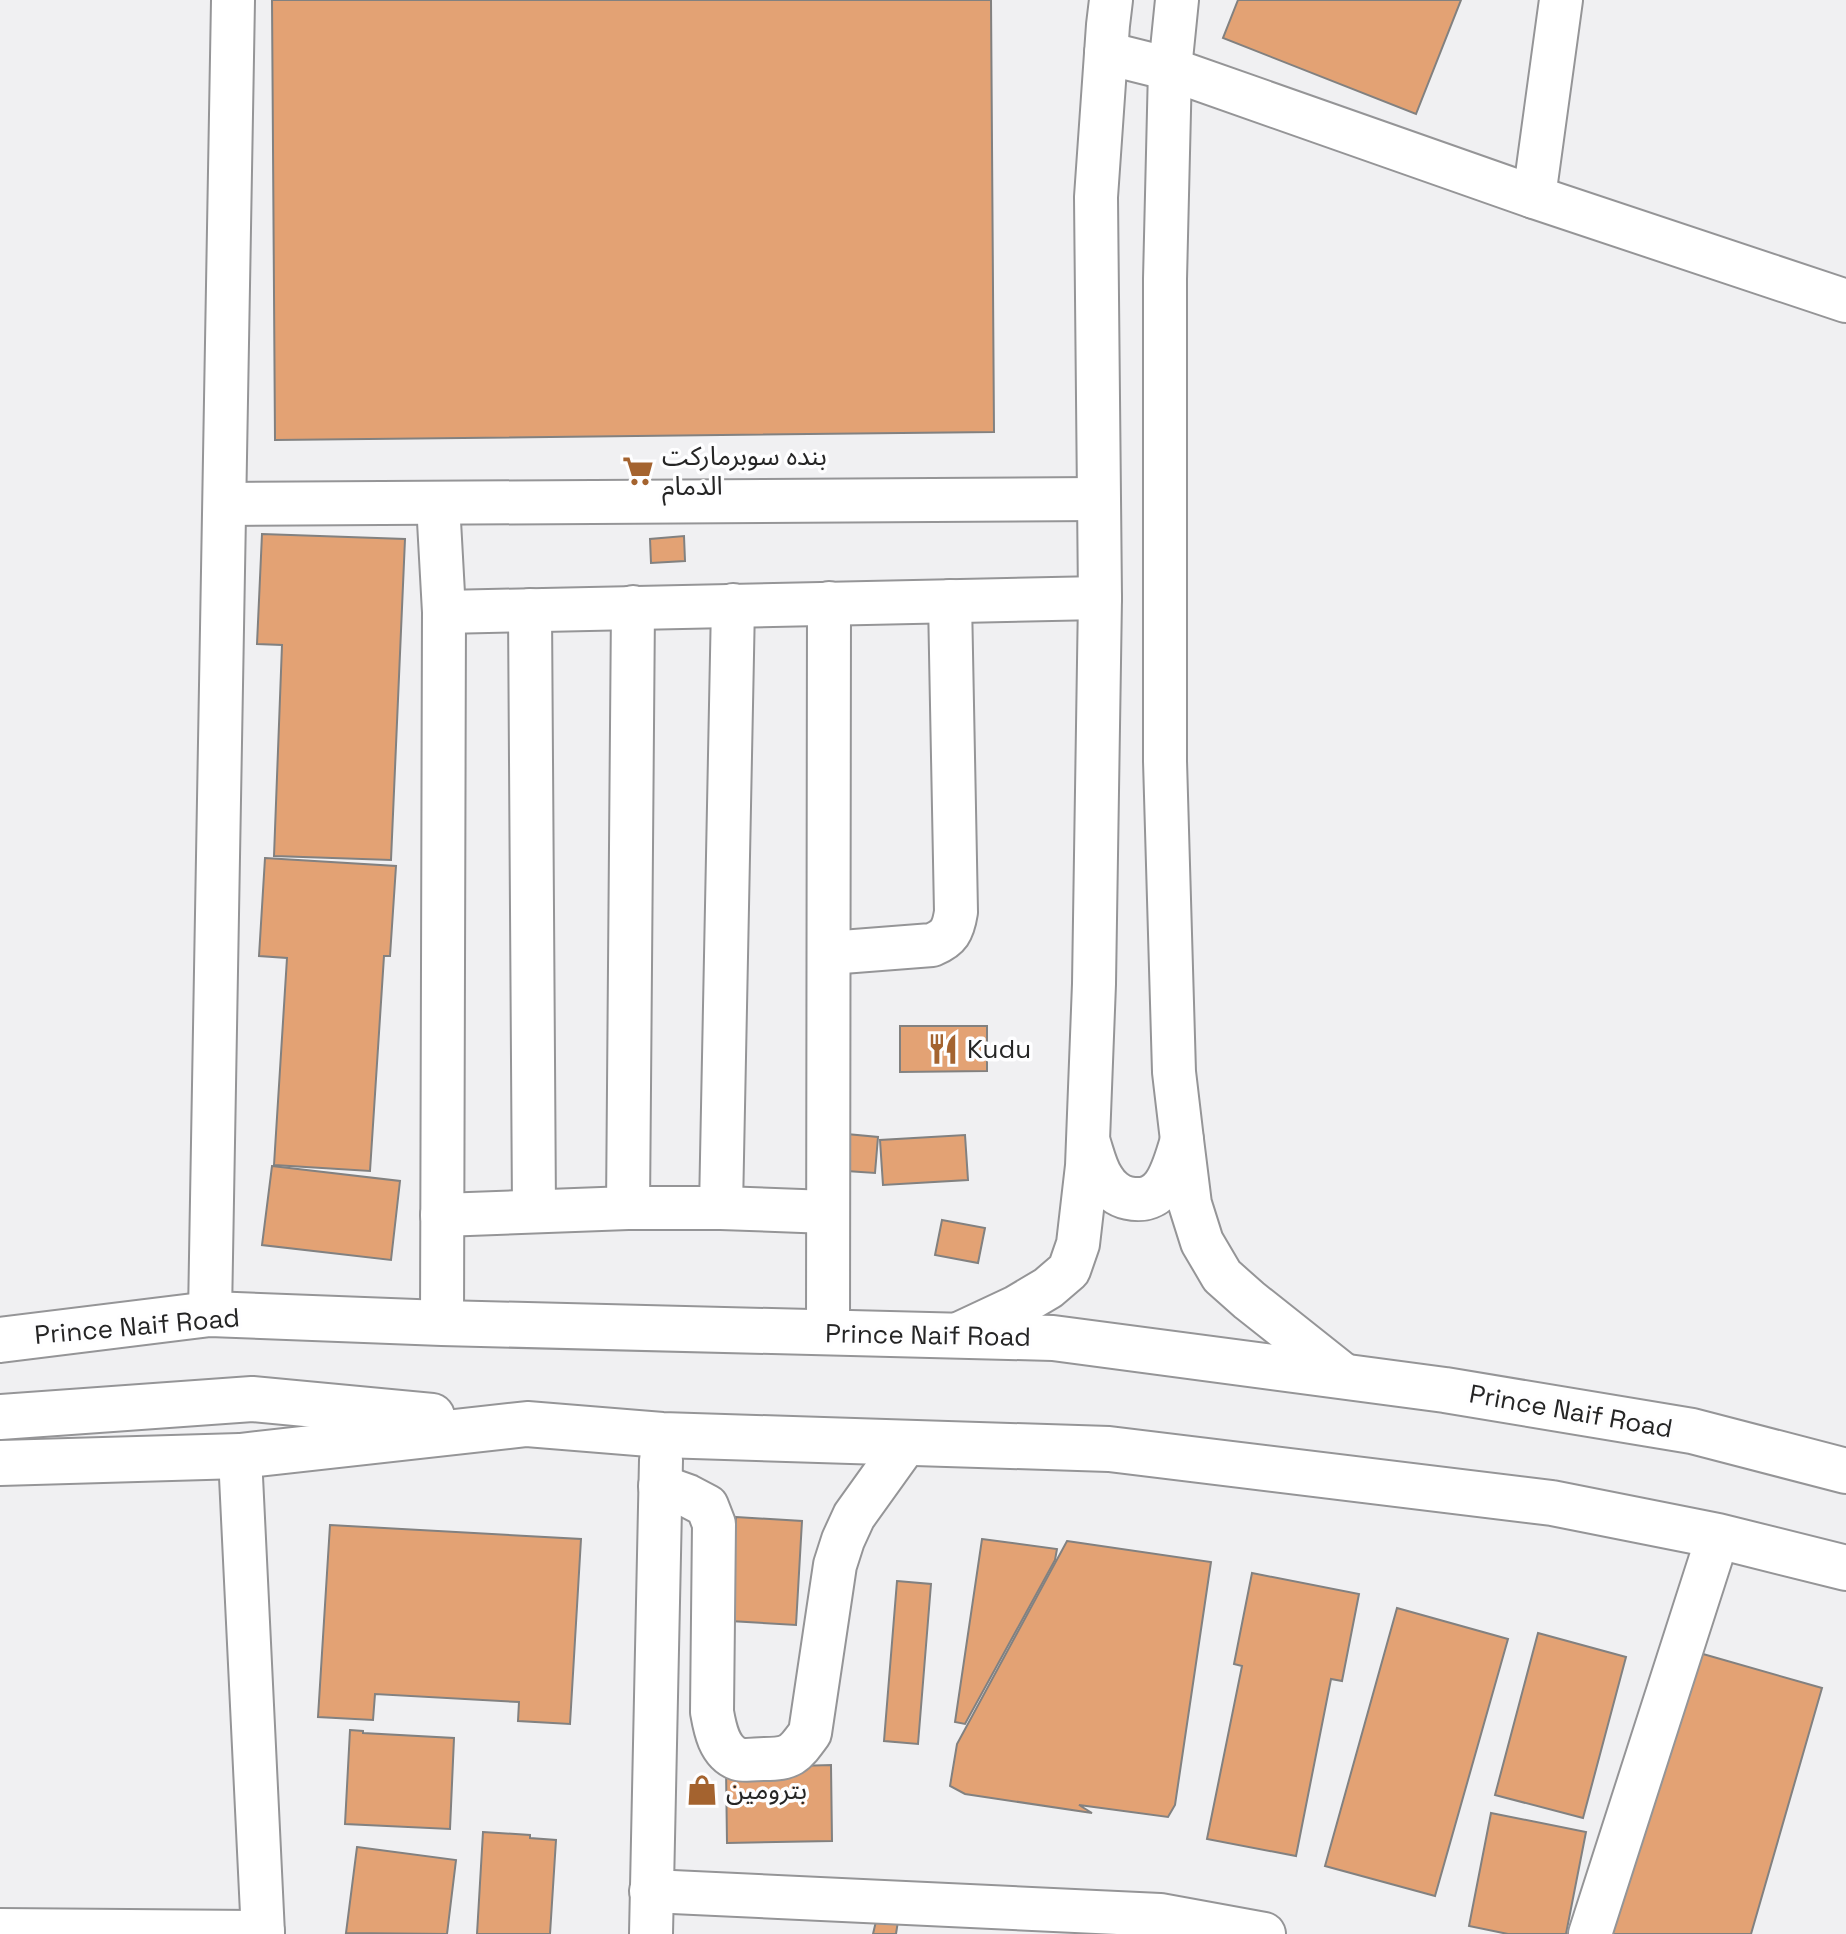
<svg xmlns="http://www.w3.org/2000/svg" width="1846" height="1934" font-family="'Space Grotesk','Noto Sans Arabic',sans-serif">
<rect width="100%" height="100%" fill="#f0f0f2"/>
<g fill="#e3a274" stroke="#828180" stroke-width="2">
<polygon points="272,0 991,0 994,432 275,440"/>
<polygon points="1238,0 1461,0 1416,114 1223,38"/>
<polygon points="262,534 405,539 391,860 274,856 282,645 257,644"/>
<polygon points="684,536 685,561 651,563 650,539"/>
<polygon points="265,858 396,866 390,956 384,956 370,1171 274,1165 287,958 259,956"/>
<polygon points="900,1026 987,1026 987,1071 900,1072"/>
<polygon points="836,1133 878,1137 875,1173 832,1170"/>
<polygon points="965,1135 968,1180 883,1185 880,1140"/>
<polygon points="272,1166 400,1181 391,1260 262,1245"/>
<polygon points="942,1220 985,1228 978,1263 935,1255"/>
<polygon points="736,1517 802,1521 796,1625 730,1621"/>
<polygon points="330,1525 581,1539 570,1724 518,1721 519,1702 375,1694 373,1720 318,1717"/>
<polygon points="982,1539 1057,1549 1055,1560 965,1724 955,1722"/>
<polygon points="1067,1541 1211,1562 1175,1805 1168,1817 1079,1805 1092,1813 965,1794 950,1786 957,1744"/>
<polygon points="1252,1573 1359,1594 1342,1681 1331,1679 1296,1856 1207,1839 1242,1666 1234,1664"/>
<polygon points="897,1581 931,1584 918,1744 884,1741"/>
<polygon points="1397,1608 1508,1639 1435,1896 1325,1866"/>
<polygon points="1538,1633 1626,1657 1583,1818 1495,1795"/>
<polygon points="1696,1652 1822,1688 1751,1934 1611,1934"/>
<polygon points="350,1730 363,1731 363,1733 454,1738 450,1829 345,1824"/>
<polygon points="831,1765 832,1841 727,1843 726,1768"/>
<polygon points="1491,1813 1586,1832 1566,1934 1508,1934 1469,1926"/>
<polygon points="483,1832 530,1835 530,1838 556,1840 550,1934 477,1934"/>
<polygon points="357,1847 456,1860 447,1934 346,1933"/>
<polygon points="877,1917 898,1921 896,1934 873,1934"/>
</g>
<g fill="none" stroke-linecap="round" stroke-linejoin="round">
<defs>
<g id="minor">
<polyline points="1177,0 1170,69 1165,279 1165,761 1174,1072 1182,1140 1190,1204 1202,1242 1222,1276 1249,1300 1346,1377"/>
<polyline points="1106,53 1170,69 1534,197 1846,301"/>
<polyline points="1534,197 1561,0"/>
<polyline points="438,503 444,612 442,1323"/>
<polyline points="225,504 1098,499"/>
<polyline points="530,610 534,1210"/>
<polyline points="444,612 1100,598"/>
<path d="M829,953L932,945C949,938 953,931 956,912L950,601"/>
<path d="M1089,1143C1093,1155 1096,1169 1103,1179C1108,1188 1118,1196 1128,1198C1166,1206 1173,1168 1182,1140"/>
<polyline points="628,1208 633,607"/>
<polyline points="721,1208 733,605"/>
<polyline points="442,1215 628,1208 721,1208 828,1212"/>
<polyline points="210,1314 233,0"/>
<polyline points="828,1333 829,603"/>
<polyline points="954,1336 1016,1307 1048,1288 1069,1270 1078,1244 1087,1166 1094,984 1100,598 1096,197 1108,25 1111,0"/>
<polyline points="240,1456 263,1934"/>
<path d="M660,1486L688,1496L707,1506L714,1524L712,1712C715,1729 719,1752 738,1759C745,1761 756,1759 764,1759C791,1759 794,1755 810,1733L835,1565L843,1540L854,1516L907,1442"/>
<polyline points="651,1891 1160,1915 1264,1934"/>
<polyline points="0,1930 263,1932"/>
<polyline points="651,1934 661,1460"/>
<polyline points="1590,1934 1718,1536"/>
</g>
<g id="major">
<polyline points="0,1340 210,1314 442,1323 1053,1338 1445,1390 1692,1431 1846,1471"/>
<polyline points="0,1417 252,1399 432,1416"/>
<polyline points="0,1463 240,1456 527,1424 662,1435 1109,1449 1552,1503 1718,1536 1846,1568"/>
</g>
</defs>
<use href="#minor" stroke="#959597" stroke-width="46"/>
<use href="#major" stroke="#959597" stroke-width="48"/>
<use href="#minor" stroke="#fff" stroke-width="42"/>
<use href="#major" stroke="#fff" stroke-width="44"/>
</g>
<defs>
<symbol id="supermarket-bare" viewBox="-9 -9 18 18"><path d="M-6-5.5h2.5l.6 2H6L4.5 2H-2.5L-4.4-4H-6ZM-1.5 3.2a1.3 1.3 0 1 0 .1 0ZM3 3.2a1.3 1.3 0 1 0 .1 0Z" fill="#a4632f" stroke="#fefeff" stroke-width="2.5" paint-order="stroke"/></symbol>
<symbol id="restaurant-bare" viewBox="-9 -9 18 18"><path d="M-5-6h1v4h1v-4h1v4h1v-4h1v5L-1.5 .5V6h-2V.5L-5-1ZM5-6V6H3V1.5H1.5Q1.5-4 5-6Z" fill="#a4632f" stroke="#fefeff" stroke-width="2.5" paint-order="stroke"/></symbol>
<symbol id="shop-bare" viewBox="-9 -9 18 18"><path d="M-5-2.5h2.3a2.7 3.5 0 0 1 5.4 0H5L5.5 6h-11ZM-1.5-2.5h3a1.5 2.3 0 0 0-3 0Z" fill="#a4632f" stroke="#fefeff" stroke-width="2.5" paint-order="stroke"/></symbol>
</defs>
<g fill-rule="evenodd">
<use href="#supermarket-bare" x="616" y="449" width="44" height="44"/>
<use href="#restaurant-bare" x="921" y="1027" width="44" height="44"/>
<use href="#shop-bare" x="680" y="1768" width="44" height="44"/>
</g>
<g text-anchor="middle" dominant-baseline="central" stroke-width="7" stroke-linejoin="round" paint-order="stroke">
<g font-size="26" fill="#252525" stroke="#fefeff" text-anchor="start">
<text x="662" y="456">بنده سوبرماركت<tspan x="662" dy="30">الدمام</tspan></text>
<text x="967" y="1049">Kudu</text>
<text x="726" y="1790">بترومين</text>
</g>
<g font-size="26" fill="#252525" stroke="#fefeff">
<text transform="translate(137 1326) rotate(-5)">Prince Naif Road</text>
<text transform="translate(928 1335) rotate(1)">Prince Naif Road</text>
<text transform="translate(1571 1411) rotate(10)">Prince Naif Road</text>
</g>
</g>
</svg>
